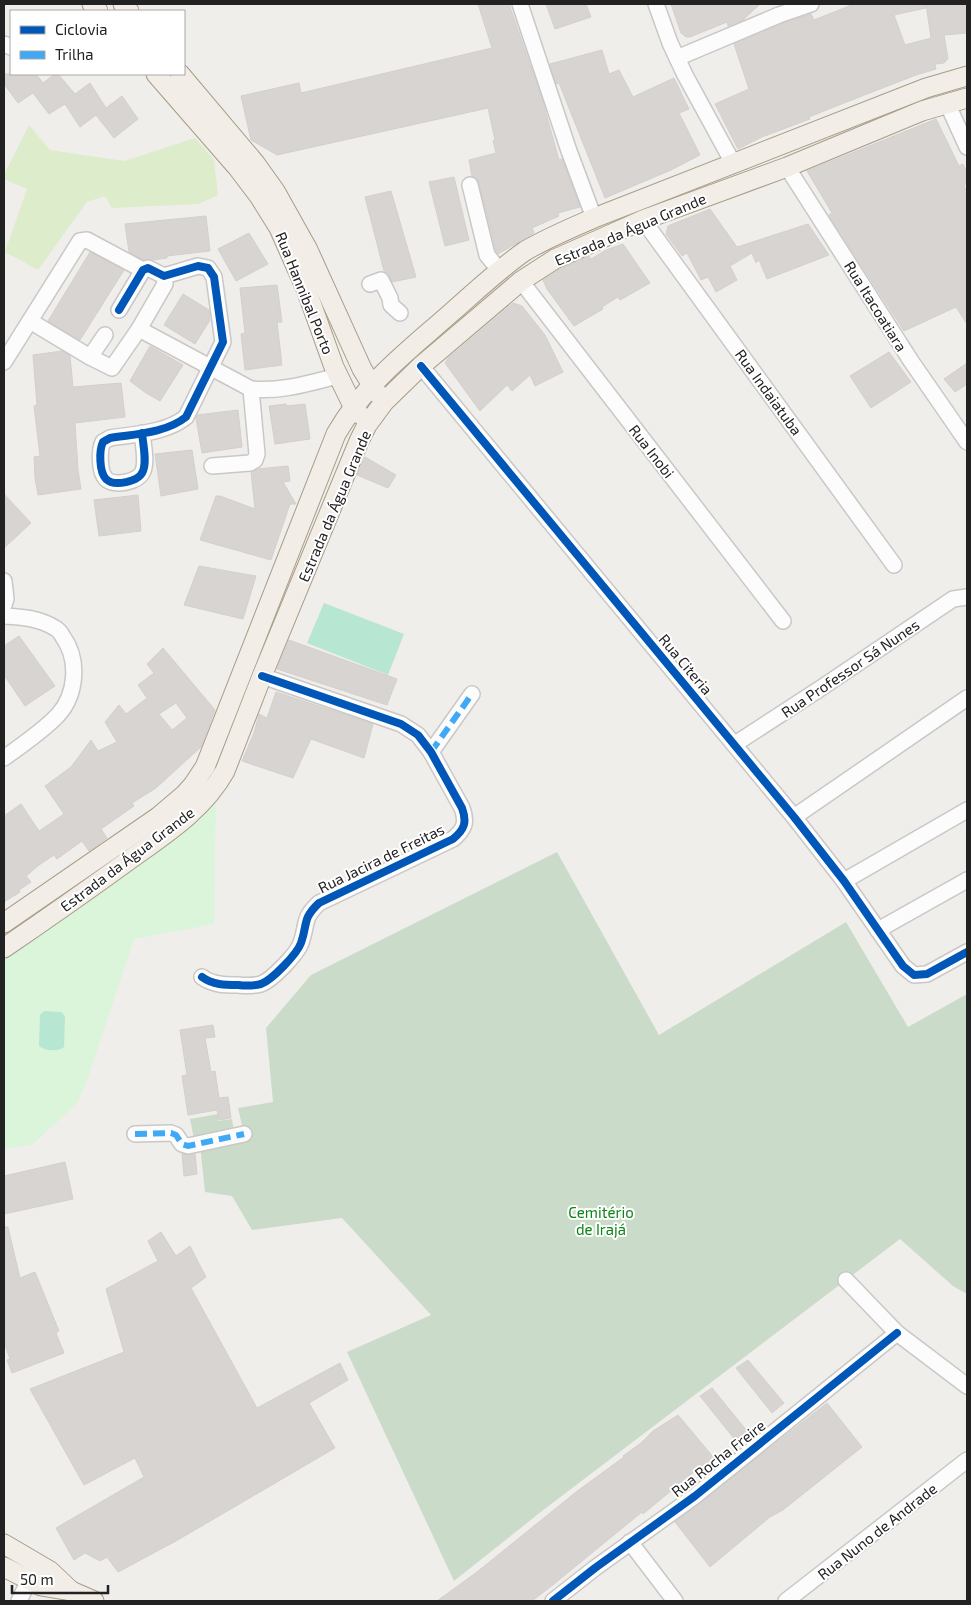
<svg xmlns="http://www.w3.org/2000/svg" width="971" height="1605" font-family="'Exo 2',sans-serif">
<rect width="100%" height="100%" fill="#f0eeeb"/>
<polygon fill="#ddeccb" points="29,125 50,150 124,161 195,138 214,160 218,195 199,204 112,208 105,196 87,202 38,270 5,252 27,189 4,179 4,175"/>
<g fill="#cadbca">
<polygon points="557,852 659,1035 846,922 908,1027 967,994 967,1294 953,1286 900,1239 542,1511 454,1581 347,1352 431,1315 342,1218 252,1230 232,1196 205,1192 200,1145 244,1134 238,1108 273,1102 266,1028 311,975"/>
<polygon points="218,1114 218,1121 232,1119 234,1133 194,1139 190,1119"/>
</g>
<polygon fill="#daf5da" points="216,791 214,924 134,939 86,1083 77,1103 33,1144 4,1149 4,952"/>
<g fill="#b7e6d2">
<polygon points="324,603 404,634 388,675 307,643"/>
<path d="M44,1011L61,1012L65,1016L64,1047C58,1052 45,1051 39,1046L40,1015Z"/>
</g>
<g fill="#d7d4d2" stroke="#d3d0cc" fill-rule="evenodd">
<polygon points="478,4 509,4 542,99 559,160 562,159 580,207 558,213 559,216 532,228 534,233 498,254 496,251 479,183 476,178 472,176 469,160 496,153 493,141 495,140 488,108 277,155 251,140 241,96 299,83 301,93 492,48"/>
<polygon points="546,4 586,4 591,17 555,29"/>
<polygon points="671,4 760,4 743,20 728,26 727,22 690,37 686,37 681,33"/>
<polygon points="854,4 925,4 926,8 894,15 905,45 931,38 926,4 967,4 967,33 944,35 948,59 944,63 935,64 936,69 916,75 844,103 809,117 810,119 762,137 738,149 715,104 749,89 734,44 782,24 811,14 814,20"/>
<polygon points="602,50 609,74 619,70 633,97 674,78 689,109 679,113 700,155 671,170 605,198 559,83 556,84 550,64"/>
<polygon points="4,74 36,74 43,83 55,74 58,74 75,94 90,83 106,108 122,96 138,119 114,138 96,115 80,127 65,104 49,114 33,93 18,103 4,84"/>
<polygon points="936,119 959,166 963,164 967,173 967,183 964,185 967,195 967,324 956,307 904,331 832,220 829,215 832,213 807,171"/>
<polygon points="454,177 469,240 445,246 429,182"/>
<polygon points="391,191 416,277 392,282 389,275 384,271 365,197"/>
<polygon points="710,209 737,247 808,224 829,255 767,279 759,260 756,263 752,253 730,266 737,280 716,292 708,277 701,280 687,253 682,256 666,234 668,226"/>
<polygon points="206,216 210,251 167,256 167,258 153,260 144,260 129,252 125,224"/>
<polygon points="249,233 268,264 236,281 218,249"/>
<polygon points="623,244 650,283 620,300 618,297 602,307 603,309 574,326 547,289 543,280 560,269 589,256 591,259 606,250"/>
<polygon points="90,252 124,270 80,340 48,321"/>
<polygon points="277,285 282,322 277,322 282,365 245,370 241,334 245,333 240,288"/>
<polygon points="183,294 209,310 210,320 195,344 164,325"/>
<polygon points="513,303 522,306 545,335 563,372 535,386 530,375 512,391 507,385 480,411 445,363 448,358"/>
<polygon points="150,346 183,365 160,401 146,393 130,381"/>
<polygon points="62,351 70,356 73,387 121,383 125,417 75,423 78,470 81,489 38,495 35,478 34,457 40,456 34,406 37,405 33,355"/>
<polygon points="889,352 911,382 871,408 850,376"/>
<polygon points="967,363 967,384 955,392 944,379"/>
<polygon points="286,404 287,406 305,404 310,439 275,444 269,406"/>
<polygon points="238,410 242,447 202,453 196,418 197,415"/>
<polygon points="192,450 198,489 161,496 155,454"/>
<polygon points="365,457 396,475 388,488 357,475"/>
<polygon points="288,466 290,481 283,482 296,504 290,504 271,560 200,540 216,496 220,496 255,509 251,472 258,469"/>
<polygon points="4,494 31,523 4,548"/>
<polygon points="138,495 141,531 99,536 94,500"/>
<polygon points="199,566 256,576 243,619 184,605"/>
<polygon points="19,636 55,686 25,706 4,675 4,646"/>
<polygon points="289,640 397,679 387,705 277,669"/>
<path d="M163,648L215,710L201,747L156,788L132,803L134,806L101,829L107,838L89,851L82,841L57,859L54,855L39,865L26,876L31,882L19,890L20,892L4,902V816L21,804L39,831L64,814L45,786L71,767L91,740L98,751L117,742L105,722L119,705L126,714L147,698L138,685L154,673L147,664ZM176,703L187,718L172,730L159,714Z"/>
<polygon points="276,692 373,724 364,758 311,739 293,778 242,761 254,733 259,714 267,718"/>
<polygon points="213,1025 215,1037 205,1038 211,1072 215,1071 219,1098 228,1097 231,1118 219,1120 217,1110 188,1115 182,1076 187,1075 180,1030"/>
<polygon points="182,1154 195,1154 197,1174 184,1176"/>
<polygon points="65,1162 73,1199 4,1214 4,1176"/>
<polygon points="4,1227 8,1227 20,1278 35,1272 59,1331 56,1333 64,1353 12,1373 7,1360 10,1359 4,1342"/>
<polygon points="161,1232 176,1256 190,1246 206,1277 191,1288 257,1408 340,1363 348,1380 309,1403 335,1448 176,1541 118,1572 107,1557 100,1561 85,1553 74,1560 56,1528 144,1477 135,1458 84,1485 30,1389 124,1352 106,1289 158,1261 148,1241"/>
<polygon points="748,1360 784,1403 772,1413 736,1368"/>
<polygon points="712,1388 747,1431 736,1441 700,1396"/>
<polygon points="827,1403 862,1447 783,1510 770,1517 710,1567 675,1522"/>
<polygon points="678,1415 714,1458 702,1468 701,1466 643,1514 642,1512 554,1584 532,1601 437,1601 477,1572 576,1492 624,1457 623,1456 641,1443 653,1431"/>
</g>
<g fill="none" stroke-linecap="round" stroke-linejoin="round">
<defs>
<g id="minor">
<polyline points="520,4 569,151 594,218"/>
<polyline points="656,4 670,43 685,75 733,163"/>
<polyline points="4,44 11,47"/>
<polyline points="677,58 779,15 811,4"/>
<polyline points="947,103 967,147"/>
<polyline points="787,167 911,361 967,442"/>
<polyline points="470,185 487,255 500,271"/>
<polyline points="643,220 894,565"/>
<polyline points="521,281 783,621"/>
<polyline points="370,284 381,280 390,298 391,305 400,313"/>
<path d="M119,310L143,270L148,268L164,276L198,266L208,268L214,277L223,342L186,417C166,433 136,434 110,438L103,442C99,450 99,472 106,479C114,487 139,482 143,471C147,461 143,444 142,433"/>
<polyline points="30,321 90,357"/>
<path d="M139,329L251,389C282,392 309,383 338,376"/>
<polyline points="105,335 90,357 112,368 139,329 165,284 164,276"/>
<polyline points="4,362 80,241 87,240 143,270"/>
<polyline points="421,366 794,817 844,881 903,966 914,975 927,974 967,952"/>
<polyline points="212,466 250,463 255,460 257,454 251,389"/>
<polyline points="4,581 6,599 4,605"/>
<path d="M4,616C22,617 39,618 55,628C59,630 61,633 63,637C79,659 77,694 58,715C44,730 21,746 4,758"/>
<polyline points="735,744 821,688 953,599 967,597"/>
<polyline points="431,752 472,694"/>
<polyline points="794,817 967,698"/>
<polyline points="844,881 967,810"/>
<polyline points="878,930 967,880"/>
<path d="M202,977C213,985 225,985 238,985C246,986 253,986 261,984C272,980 297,954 301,943C308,923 302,919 319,903L453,839C465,829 467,822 462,808L431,752L418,735L401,724L262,676"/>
<polyline points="135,1134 171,1133 176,1135 182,1144 188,1146 244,1134"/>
<polyline points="846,1280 897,1333 967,1386"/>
<polyline points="630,1542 675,1601"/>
<polyline points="19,1601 29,1580"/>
<polyline points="553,1601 595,1568 695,1496 897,1333"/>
<polyline points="786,1601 967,1460"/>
</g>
<g id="major">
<polyline points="92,4 98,11"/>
<polyline points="123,4 129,11"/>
<polyline points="156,74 237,167 259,196 279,228 306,289 334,367 353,406 359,414"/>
<polyline points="180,74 255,163 275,191 308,250 362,369 377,393"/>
<path d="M4,923L158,817L184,795L193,785L205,767L336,434C366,382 408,351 452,312C475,292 499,269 525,251C547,238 571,228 594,218L926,88L967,76"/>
<path d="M4,948C45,920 85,892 125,863C162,836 202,812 225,771L262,676L359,441L367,425L384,402L421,366L521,281L555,259L643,220L787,167L922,111L967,98"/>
<polyline points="4,1544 50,1571 71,1591"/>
<polyline points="4,1567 41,1586 71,1591 94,1601"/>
</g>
</defs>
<use href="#minor" stroke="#c9c8c7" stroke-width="18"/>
<use href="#major" stroke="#a79c86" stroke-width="21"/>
<use href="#minor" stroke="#fdfcfc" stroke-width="15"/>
<use href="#major" stroke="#f3ede7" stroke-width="19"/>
<g stroke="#3fa9f5" stroke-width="6" stroke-dasharray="12 6" stroke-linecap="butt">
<polyline points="431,752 472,694"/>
<polyline points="135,1134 171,1133 176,1135 182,1144 188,1146 244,1134"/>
</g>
<defs>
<g id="cycleway">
<path d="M119,310L143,270L148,268L164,276L198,266L208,268L214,277L223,342L186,417C166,433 136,434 110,438L103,442C99,450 99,472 106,479C114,487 139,482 143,471C147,461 143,444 142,433"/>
<polyline points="421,366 794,817 844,881 903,966 914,975 927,974 967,952"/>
<path d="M202,977C213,985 225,985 238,985C246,986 253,986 261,984C272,980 297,954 301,943C308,923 302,919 319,903L453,839C465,829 467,822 462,808L431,752L418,735L401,724L262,676"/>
<polyline points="553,1601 595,1568 695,1496 897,1333"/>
</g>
</defs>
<use href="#cycleway" stroke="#fff" stroke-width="11"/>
<use href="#cycleway" stroke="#0057b8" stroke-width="8"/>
</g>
<g text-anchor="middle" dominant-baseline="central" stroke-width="4" stroke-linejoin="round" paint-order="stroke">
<g font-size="15" fill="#222" stroke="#fff">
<text transform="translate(630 229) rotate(-23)">Estrada da Água Grande</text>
<text transform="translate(305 293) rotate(68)">Rua Hannibal Porto</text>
<text transform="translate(876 306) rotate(58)">Rua Itacoatiara</text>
<text transform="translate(769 392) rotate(54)">Rua Indaiatuba</text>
<text transform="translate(652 451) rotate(52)">Rua Inobi</text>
<text transform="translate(334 506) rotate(-67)">Estrada da Água Grande</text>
<text transform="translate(686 664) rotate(50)">Rua Citeria</text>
<text transform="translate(850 668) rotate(-34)">Rua Professor Sá Nunes</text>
<text transform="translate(381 858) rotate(-26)">Rua Jacira de Freitas</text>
<text transform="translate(127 859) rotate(-37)">Estrada da Água Grande</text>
<text transform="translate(718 1458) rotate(-38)">Rua Rocha Freire</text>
<text transform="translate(877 1531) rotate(-38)">Rua Nuno de Andrade</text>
</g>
<g font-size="15" fill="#0c8416" stroke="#fff">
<text x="601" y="1212">Cemitério<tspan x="601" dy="17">de Irajá</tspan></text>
</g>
</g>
<rect width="971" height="1605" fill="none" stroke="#222222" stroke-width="10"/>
<rect x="10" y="10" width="175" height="65" fill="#ffffff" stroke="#a7a7a7"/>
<rect x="20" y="26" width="25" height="8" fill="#0057b8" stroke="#a7a7a7"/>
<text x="55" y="35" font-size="15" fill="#222222">Ciclovia</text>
<rect x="20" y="51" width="25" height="8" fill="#3fa9f5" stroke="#a7a7a7"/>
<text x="55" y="60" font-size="15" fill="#222222">Trilha</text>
<path d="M12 1585v8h96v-8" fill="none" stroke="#222222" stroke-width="2.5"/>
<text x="20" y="1585" font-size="15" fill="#222222" stroke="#ffffff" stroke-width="4" paint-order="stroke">50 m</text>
</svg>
